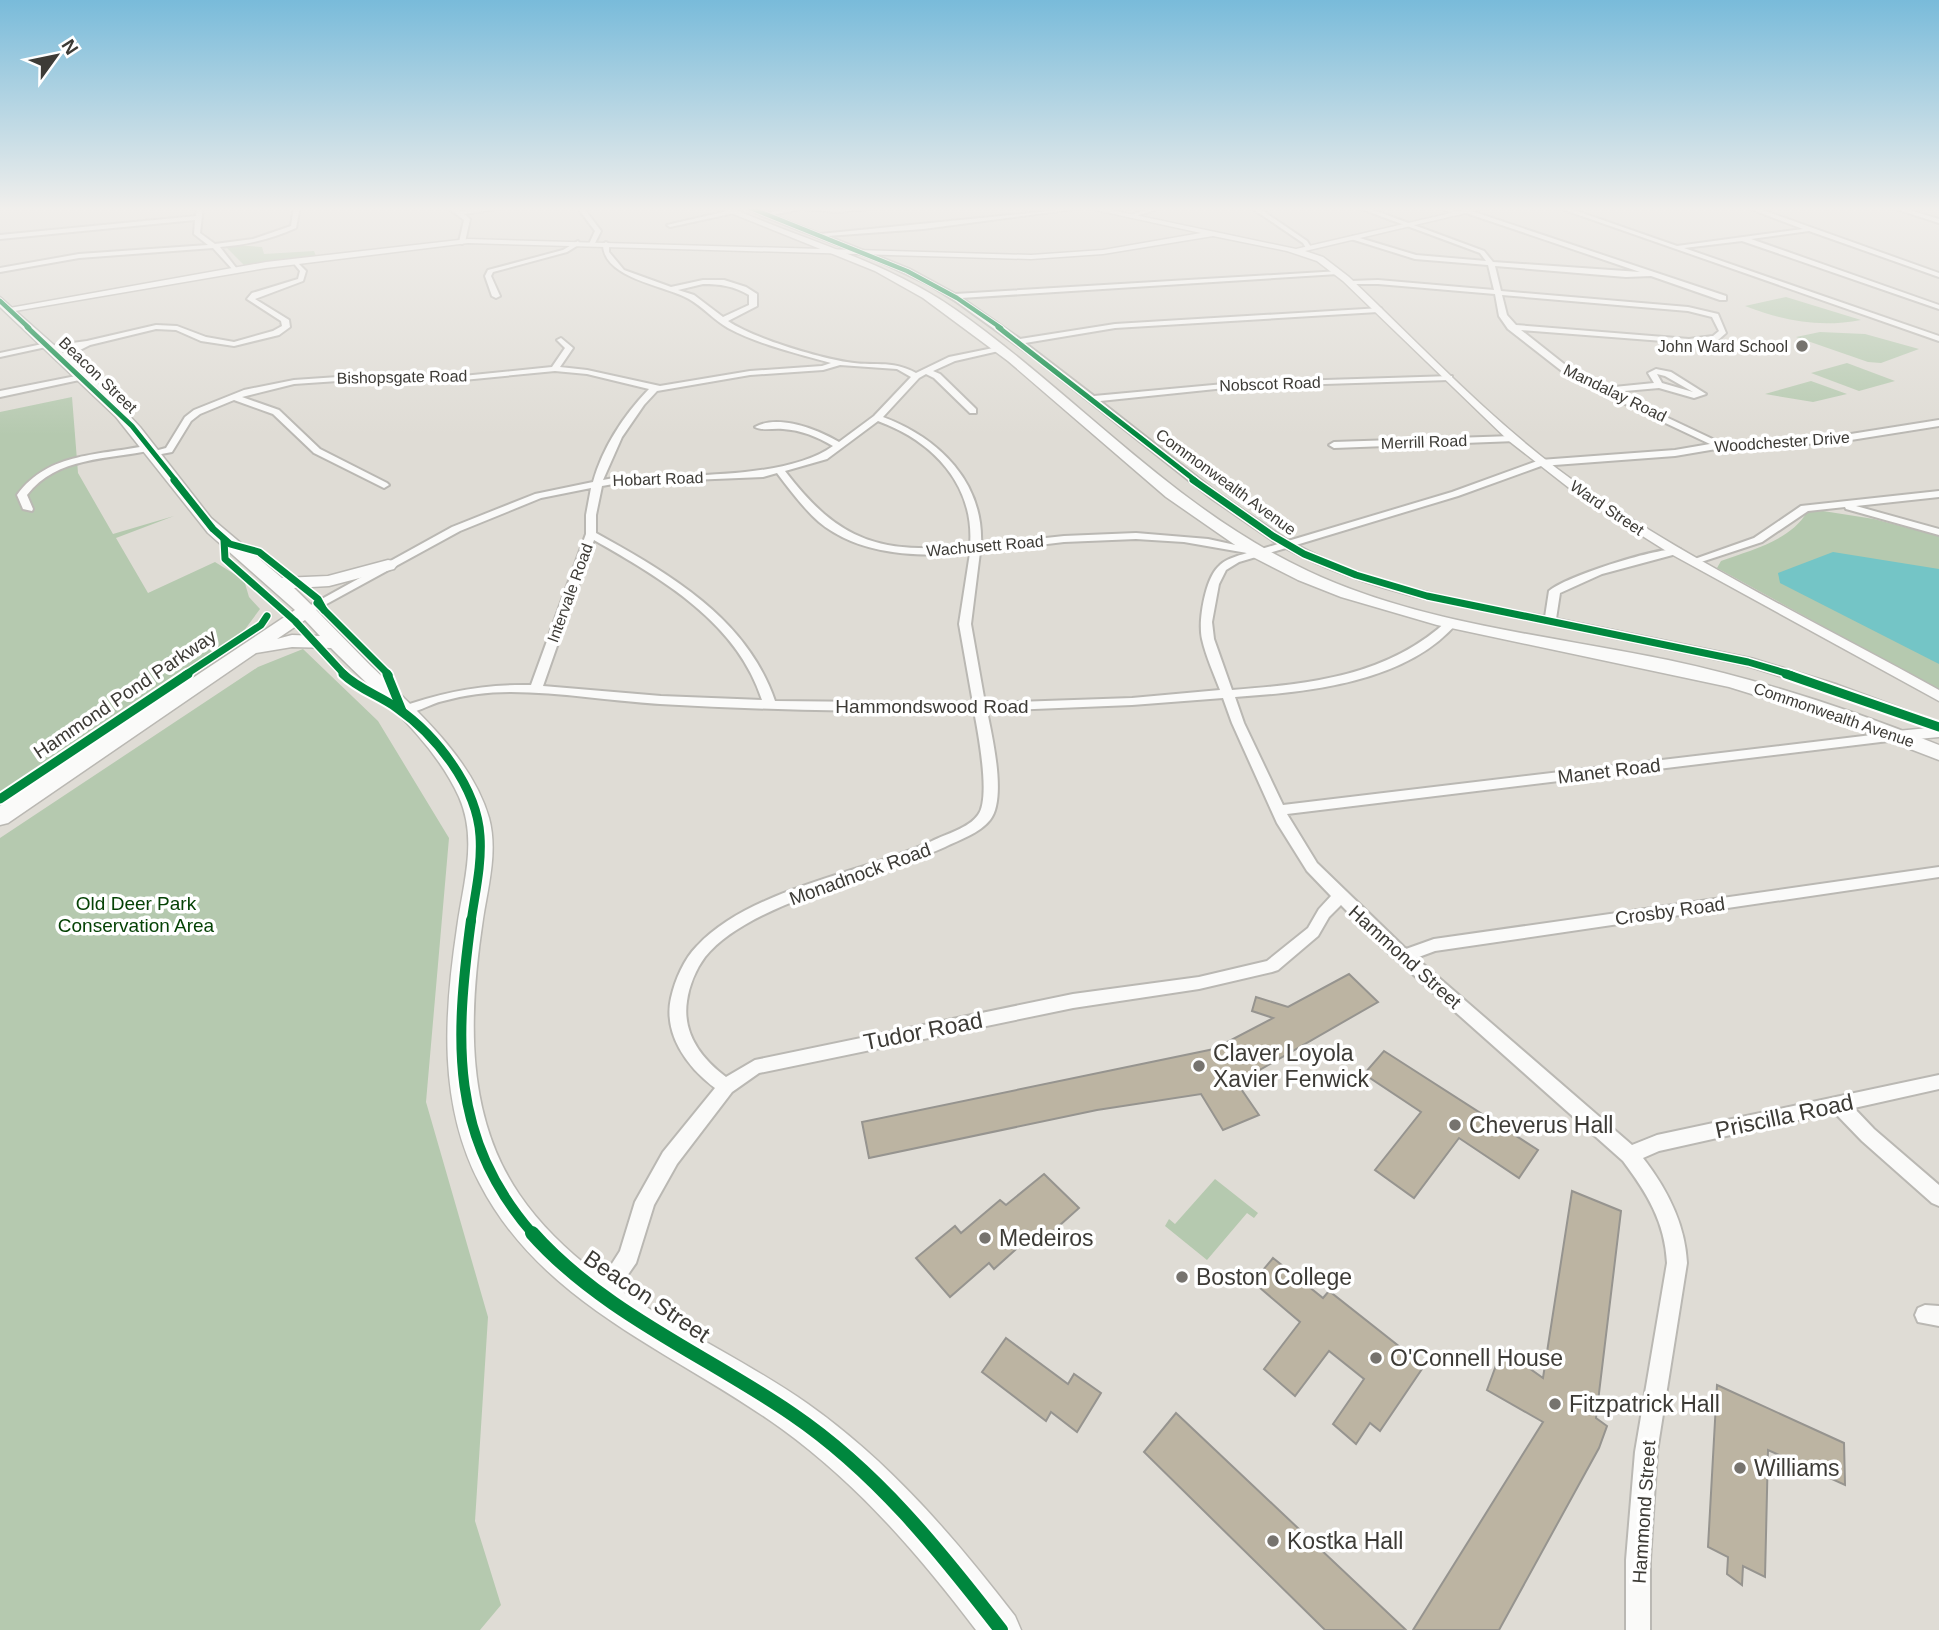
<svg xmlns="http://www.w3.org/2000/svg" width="1939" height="1630" font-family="Arial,sans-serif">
<rect width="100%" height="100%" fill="#dfdcd5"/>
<g fill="#b5c9af">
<polygon points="235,245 262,247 264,254 314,251 316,256 244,265 227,248"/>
<path d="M1786,297L1861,320C1819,328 1784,321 1745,306Z"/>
<polygon points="1820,332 1865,334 1919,349 1881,363 1868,362 1796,337"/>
<polygon points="1847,363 1895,381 1859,391 1811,373"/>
<polygon points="1811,381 1847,394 1813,402 1765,394"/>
<polygon points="72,397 78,473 113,534 174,516 116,538 148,593 215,562 244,580 249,597 260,609 240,636 0,794 0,412"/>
<path d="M1823,511L1874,519L1939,536V690L1717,568L1721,561C1751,550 1790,541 1807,512Z"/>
<polygon points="303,649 378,721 449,838 426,1102 488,1317 475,1521 501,1605 480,1630 0,1630 0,838 258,667"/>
<polygon points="1215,1179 1258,1213 1254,1218 1247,1213 1207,1260 1165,1226 1169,1219 1175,1224"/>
</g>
<polygon fill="#74c5c6" points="1833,552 1939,569 1939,664 1780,583 1778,573"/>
<g fill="#bcb4a2" stroke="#96948f" stroke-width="2">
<polygon points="1349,974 1378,1002 1237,1083 1259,1115 1223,1130 1201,1094 1097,1110 869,1158 862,1122 1214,1049 1273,1018 1252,1011 1256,997 1288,1007"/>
<polygon points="1384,1051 1538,1150 1519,1178 1459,1138 1414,1198 1375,1170 1421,1112 1364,1074"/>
<polygon points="1044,1174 1079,1208 1041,1242 1033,1234 994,1269 989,1263 950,1297 916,1258 955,1226 961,1233 1000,1200 1006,1205"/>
<polygon points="1572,1191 1621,1211 1596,1418 1607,1426 1599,1448 1499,1630 1413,1630 1543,1422 1487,1390 1502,1349 1543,1378"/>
<polygon points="1273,1258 1323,1298 1329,1291 1424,1366 1380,1431 1370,1423 1356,1444 1333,1424 1364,1379 1329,1351 1295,1396 1264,1369 1300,1322 1253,1282"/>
<polygon points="1006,1338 1068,1384 1074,1374 1101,1393 1077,1432 1051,1412 1046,1421 982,1372"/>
<polygon points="1717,1385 1844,1443 1845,1485 1768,1450 1765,1577 1743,1566 1742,1585 1727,1574 1728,1557 1708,1547"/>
<polygon points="1176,1413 1406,1630 1325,1630 1144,1452"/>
</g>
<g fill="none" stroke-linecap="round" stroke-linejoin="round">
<defs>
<g id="minor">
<path d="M197,207H203L200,233L215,244L253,239L291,226L294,207H300L296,228C272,239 246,245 220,247L237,269L234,271L213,248L79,258L0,272V268L79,254L208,245L194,234L195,220L0,239V235L196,216Z"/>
<polygon points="447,207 454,207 460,211 510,207 464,214 470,219 465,242 462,244 459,242 464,220"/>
<polygon points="577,207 583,207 601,231 594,245 589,244 595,231"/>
<path d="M745,207H753L767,213L796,207H890L837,212L802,209L772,215L820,234L1090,207L923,229L827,236L909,269L955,294L1340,271L1338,274L961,298L1020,339L1115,324L1381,308L1382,310L1378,312L1115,328L1025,343L1094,396L1235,383L1452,376V380H1449L1235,387L1100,401L1217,493L1288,541L1452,492L1540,460L1675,450L1710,444L1572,379L1508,329L1499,316L1495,294L1378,284H1348L1350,281L1378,280L1494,290L1488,265L1415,259L1351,239L1353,236L1416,255L1486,261L1480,253L1356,207H1365L1484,251L1493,262L1640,272L1466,213L1468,210L1726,296V300H1720L1651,276L1626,277L1495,266L1501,291L1688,307L1718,314L1726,333L1718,340L1689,343L1521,330L1578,375L1604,388L1654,383L1648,373L1656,369L1671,372L1706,394L1694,398L1659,388L1613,392L1721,443L1832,437L1939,420V426L1832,443L1734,446L1675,456L1541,466L1458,496L1296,545C1373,587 1460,600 1545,617L1549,591C1566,576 1658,547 1680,549V553L1602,574L1560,593L1556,619L1752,659L1837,685L1939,723V731L1829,691L1746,665L1427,599C1378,587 1330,572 1286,548L1239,562L1226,570L1219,584L1212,622L1214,639L1232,690C1310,684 1388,676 1447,621H1455L1457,623C1406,683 1308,692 1235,697L1244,723L1283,805L1897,732L1903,736L1897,740L1287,814L1317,863L1406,949L1434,939L1939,867V877L1435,951L1416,958L1632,1145L1657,1135L1939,1075V1089L1854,1108L1874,1129L1939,1185V1206L1932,1203L1862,1141L1834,1112L1659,1151L1643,1158C1667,1189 1685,1223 1687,1263L1657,1452L1650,1560V1630H1626V1560L1635,1452L1667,1263C1665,1222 1647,1193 1623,1161L1380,945L1341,905L1329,917L1318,936L1278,970L1272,972L1199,989L1073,1008L759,1073L732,1092L677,1164L654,1205L636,1263L609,1302L602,1305L595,1302L592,1295L620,1251L635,1202L663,1152L715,1088C687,1067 663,1034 671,998C675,980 684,959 697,946C751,888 861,874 932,841C946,834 969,828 978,815C991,799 978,732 974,711C870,712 765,710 660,704C610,701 561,692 511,692C488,692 465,695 443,701C429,704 412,716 398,714L396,711L398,708C442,692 483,684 531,685L586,534V515L591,488L541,498L460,531L310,613H302L300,611L452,527L535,494L593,482C603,447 624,415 649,389L587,374L555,371L453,381L382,378L294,384L242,397L279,410L320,449L387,483L389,485L384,488L314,453L273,414L234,400L200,414L191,421L172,452L151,456V452L166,448L185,417L194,410L244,390L294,380L382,374L453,377L552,367L565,348L557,340L561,338L573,348L560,367L587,370L660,386L750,371L822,366L831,363C796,353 760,345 728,328C714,320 703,307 689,299C665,285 603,279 603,244L606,242L609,244V252L624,270L671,287L703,280H724L746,287L757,294V306L728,321C753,338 816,357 847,362C873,367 890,359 916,373L949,357L1003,346V350L955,361L933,371L940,374L976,409V413H970L934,378L926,374L919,378L883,417C939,438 984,482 981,545L1064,536L1136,533L1208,539L1258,550L1278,544L1210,497L1036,359L954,300L930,285L879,261L763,216ZM703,284C720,284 734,286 749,295V305L723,317L694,295L678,290ZM1502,295L1688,311L1712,317L1719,331L1713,336L1689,339L1516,325L1507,315ZM840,365L897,369L911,377L874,416L839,442C817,429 778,414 755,427C762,431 773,428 783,429C801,430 818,437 833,446C786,480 677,475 619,477L603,480L622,437L644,405L657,391L750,375L823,370ZM1657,374L1665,376L1693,392L1662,383ZM878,421C933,441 975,485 970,546C881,554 840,543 785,471L827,459ZM777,473C790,490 803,508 819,522C860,556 919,557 970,553L959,624L973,703L775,701C747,618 668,573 596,533V515L602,486L619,483L763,477ZM1136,539L1184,542L1247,553C1237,556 1225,559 1218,567C1205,580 1198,622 1202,639C1206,657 1214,674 1220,690L1132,698L985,703L971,624L980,552L1064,542ZM594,540C662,579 737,622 762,700L661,696L543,686ZM1223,698L1232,723L1277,823L1307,871L1331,896L1319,909L1308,928L1267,961L1199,977L1073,994L755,1060L726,1077C702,1059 682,1034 687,1001C689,986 696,969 705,957C749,902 879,877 945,847C959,840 980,833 990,820C1007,799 992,736 987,711L1132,705Z"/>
<polygon points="1155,207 1164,207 1133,217 1128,216"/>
<polygon points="1250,207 1257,207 1307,241 1311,247 1306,248 1303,243"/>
<polygon points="1437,207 1446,207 1462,214 1457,215"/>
<polygon points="1556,207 1565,207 1677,246 1803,229 1745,207 1754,207 1939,273 1939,277 1809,231 1751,239 1939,305 1939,309 1742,241 1684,248 1939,336 1939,341"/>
<polygon points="1890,207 1899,207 1939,219 1939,223"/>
<polygon points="732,210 734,213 670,227 667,225"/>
<polygon points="578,241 580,244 567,252 493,272 491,276 500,296 496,298 492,296 485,276 488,270 563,250"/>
<polygon points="291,260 295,260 306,271 303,281 255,299 289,320 290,327 279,335 234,346 201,341 176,330 156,329 90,345 60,360 57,360 57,356 74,347 50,350 46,347 0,357 0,353 47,343 50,346 87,341 156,325 177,326 206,337 234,342 273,331 282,326 281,321 247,299 252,293 298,279 300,271"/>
<polygon points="81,375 85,377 84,379 0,397 0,391"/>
<polygon points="1513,436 1516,437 1516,441 1334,448 1329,445 1334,442"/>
<path d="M149,445L152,446V450C108,460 57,456 27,495L33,509L32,511L23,509L17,495C49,451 101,456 149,445Z"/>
<polygon points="1939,491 1939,497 1856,506 1939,529 1939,535 1846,509 1845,507 1808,511 1762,542 1698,563 1690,563 1689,561 1754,538 1801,506"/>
<polygon points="1925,1305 1939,1306 1939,1326 1918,1322 1915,1315 1918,1308"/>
</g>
<g id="tertiary">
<polygon points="0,207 5,207 0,209"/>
<path d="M1082,207H1097L1296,249L1477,207H1491L1305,251L1323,257L1349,277C1427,351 1502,433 1591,493C1702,567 1823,626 1939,690V701L1671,554L1582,498L1509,441L1343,281L1317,261L1287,251L1213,236L1103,254L1031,259L468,243L266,268L9,312L4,309L266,262L468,239L1031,255L1103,250L1201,233Z"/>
<polygon points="1939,727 1939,737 1897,741 1889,736 1897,731"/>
</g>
<g id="primary">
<path d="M716,207H729C806,241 886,261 956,310C1076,394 1174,509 1308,571C1421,624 1548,635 1668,660C1761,680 1851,709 1939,745V760L1832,719L1729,687L1437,625L1341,597L1298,580L1251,556L1166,497L1008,361L923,298L875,271Z"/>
<path d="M0,297L109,394L140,427L211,518L282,578L328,576L388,560L394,561L397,565L394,569L329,586L294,588C318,611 341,636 365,660C410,705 471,755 489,818C498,851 488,887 483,919C469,1012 464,1113 519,1194C587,1294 713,1337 808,1404C890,1462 954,1537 1015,1616L1021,1630H976C919,1555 859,1485 782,1429C677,1353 543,1306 480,1184C438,1104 444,1015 457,928C463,884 478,840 459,797C433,739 375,693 331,648L292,647L256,653L8,823L0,825V806L295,610L208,533L116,417L0,307ZM305,620L320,636L292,635L277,639Z"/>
</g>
</defs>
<use href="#minor" stroke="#bab8b3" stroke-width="4"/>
<use href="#tertiary" stroke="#bab8b3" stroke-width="3"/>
<use href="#primary" stroke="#bab8b3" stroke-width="3"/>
<use href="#minor" fill="#fafaf9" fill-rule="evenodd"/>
<use href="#tertiary" fill="#fafaf9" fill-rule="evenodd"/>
<use href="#primary" fill="#fafaf9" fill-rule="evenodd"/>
<defs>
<g id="cycleway-far5">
<polyline points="748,207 907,271 957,298 1001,328"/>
<polyline points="0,301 29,328"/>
</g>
<g id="cycleway-far4">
<polyline points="27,327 132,426 176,481"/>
<polyline points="998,327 1196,481"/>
</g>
<g id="cycleway-far3">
<polyline points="174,480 213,529 230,544 259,552 318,599 324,610"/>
<polyline points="1193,480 1273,536 1304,554 1356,575 1427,596 1748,662 1792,675"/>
<polyline points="224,540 225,559 295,621 345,675"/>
<polyline points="317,603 389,675"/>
<polyline points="185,675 261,625 267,616"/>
</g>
<g id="cycleway-far2">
<path d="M343,674C360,690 379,695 397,708C436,735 477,787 480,836C482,865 475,893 471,922"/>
<polyline points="387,674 402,711"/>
<polyline points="1786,674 1939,727"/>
<polyline points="0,799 188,674"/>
</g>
<path id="cycleway-far1" d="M471,920C455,1040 449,1138 533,1234"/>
<path id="cycleway" d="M532,1233C602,1312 706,1355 792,1414C876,1471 939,1550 1001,1630"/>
</defs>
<use href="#cycleway-far5" stroke="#fff" stroke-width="6"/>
<use href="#cycleway-far4" stroke="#fff" stroke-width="8"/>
<use href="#cycleway-far3" stroke="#fff" stroke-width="10"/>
<use href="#cycleway-far2" stroke="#fff" stroke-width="13"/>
<use href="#cycleway-far1" stroke="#fff" stroke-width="15"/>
<use href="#cycleway" stroke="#fff" stroke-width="18"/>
<use href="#cycleway-far5" stroke="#00873e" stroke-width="4.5"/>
<use href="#cycleway-far4" stroke="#00873e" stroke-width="5"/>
<use href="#cycleway-far3" stroke="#00873e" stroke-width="7"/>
<use href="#cycleway-far2" stroke="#00873e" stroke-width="9"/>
<use href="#cycleway-far1" stroke="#00873e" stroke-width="10"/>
<use href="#cycleway" stroke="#00873e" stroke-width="14"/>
</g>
<linearGradient id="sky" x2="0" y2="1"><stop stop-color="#79bbda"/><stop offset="0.48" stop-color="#f1efec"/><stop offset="1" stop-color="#f1efec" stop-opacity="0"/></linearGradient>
<rect width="1939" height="435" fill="url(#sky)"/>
<g fill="#76736e" stroke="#fff" stroke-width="2.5">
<circle cx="1802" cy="346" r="7"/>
<circle cx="1199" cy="1066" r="7"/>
<circle cx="1455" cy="1125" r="7"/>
<circle cx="985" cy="1238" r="7"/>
<circle cx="1182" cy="1277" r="7"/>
<circle cx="1376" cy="1358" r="7"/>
<circle cx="1555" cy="1404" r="7"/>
<circle cx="1740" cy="1468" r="7"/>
<circle cx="1273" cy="1541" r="7"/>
</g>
<g text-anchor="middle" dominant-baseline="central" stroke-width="7" stroke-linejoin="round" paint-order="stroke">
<g font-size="16" fill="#3d3b36" stroke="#fff" text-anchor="end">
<text x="1788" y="346">John Ward School</text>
</g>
<g font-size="16" fill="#3d3b36" stroke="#fff">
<text transform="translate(98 375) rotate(44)">Beacon Street</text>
<text transform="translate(402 377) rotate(-1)">Bishopsgate Road</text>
<text transform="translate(1270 384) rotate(-2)">Nobscot Road</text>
<text transform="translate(1615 393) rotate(26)">Mandalay Road</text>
<text transform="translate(1424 442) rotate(-2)">Merrill Road</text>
<text transform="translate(1782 442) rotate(-4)">Woodchester Drive</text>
<text transform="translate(658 479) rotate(-2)">Hobart Road</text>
<text transform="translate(1226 482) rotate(36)">Commonwealth Avenue</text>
<text transform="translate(1607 508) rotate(34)">Ward Street</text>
<text transform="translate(985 546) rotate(-5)">Wachusett Road</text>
<text transform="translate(570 593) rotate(-70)">Intervale Road</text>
<text transform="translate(1834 715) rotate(19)">Commonwealth Avenue</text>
</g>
<g font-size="19" fill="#3d3b36" stroke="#fff">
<text transform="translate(125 694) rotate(-34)">Hammond Pond Parkway</text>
<text x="932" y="706">Hammondswood Road</text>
<text transform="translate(1609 771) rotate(-7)">Manet Road</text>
<text transform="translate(860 874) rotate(-20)">Monadnock Road</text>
<text transform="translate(1670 911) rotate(-8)">Crosby Road</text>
<text transform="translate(1405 957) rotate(42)">Hammond Street</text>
<text transform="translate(1644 1512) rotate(-86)">Hammond Street</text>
</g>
<g font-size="19" fill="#054205" stroke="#fff">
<text x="136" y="903">Old Deer Park<tspan x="136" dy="22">Conservation Area</tspan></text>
</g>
<g font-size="23" fill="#3d3b36" stroke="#fff">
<text transform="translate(923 1031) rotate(-11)">Tudor Road</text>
<text transform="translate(1784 1116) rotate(-12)">Priscilla Road</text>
<text transform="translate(647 1296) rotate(34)">Beacon Street</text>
</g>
<g font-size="23" fill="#3d3b36" stroke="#fff" text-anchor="start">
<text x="1213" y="1053">Claver Loyola<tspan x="1213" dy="26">Xavier Fenwick</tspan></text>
<text x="1469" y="1125">Cheverus Hall</text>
<text x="999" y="1238">Medeiros</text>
<text x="1196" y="1277">Boston College</text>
<text x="1390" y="1358">O'Connell House</text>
<text x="1569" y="1404">Fitzpatrick Hall</text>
<text x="1754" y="1468">Williams</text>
<text x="1287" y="1541">Kostka Hall</text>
</g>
</g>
<g transform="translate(56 56) rotate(57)" stroke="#ffffff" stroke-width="5" paint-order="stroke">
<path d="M0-5L12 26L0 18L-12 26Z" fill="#3d3b36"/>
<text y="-10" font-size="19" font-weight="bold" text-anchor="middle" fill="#3d3b36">N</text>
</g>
</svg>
